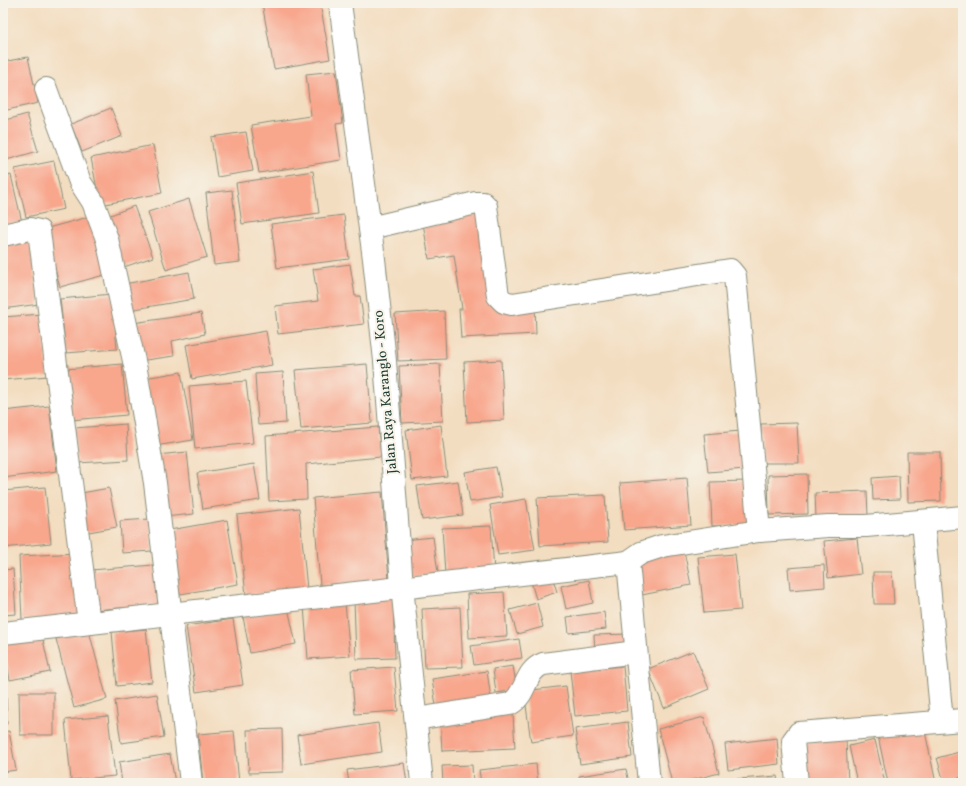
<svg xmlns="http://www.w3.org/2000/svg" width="966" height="786" font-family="Vollkorn,serif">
<rect width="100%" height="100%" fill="#f7f3e8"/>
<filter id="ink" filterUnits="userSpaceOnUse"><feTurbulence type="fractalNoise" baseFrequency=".025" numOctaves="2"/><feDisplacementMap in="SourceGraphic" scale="8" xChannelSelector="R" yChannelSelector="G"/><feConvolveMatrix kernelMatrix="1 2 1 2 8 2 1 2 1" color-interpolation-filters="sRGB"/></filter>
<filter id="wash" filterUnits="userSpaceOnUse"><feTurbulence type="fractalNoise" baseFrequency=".012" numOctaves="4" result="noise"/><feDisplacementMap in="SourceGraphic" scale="16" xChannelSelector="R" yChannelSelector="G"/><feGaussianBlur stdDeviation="0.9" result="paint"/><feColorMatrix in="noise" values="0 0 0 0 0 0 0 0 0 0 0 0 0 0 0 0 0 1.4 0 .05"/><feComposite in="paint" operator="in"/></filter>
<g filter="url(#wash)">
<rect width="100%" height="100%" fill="#f3ddc0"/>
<g id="blocks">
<g fill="#f8a68c">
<polygon points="262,3 320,3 330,59 274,69"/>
<polygon points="28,57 38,103 3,111 3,62"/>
<polygon points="336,71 343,123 336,124 341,160 259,173 251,125 311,116 306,74"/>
<polygon points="111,108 122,136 82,152 71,124"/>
<polygon points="27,114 38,151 3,161 3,121"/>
<polygon points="246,132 253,171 217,177 211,137"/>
<polygon points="153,145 162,193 100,205 91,158"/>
<polygon points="54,161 64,209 26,217 15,169"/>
<polygon points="313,171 319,213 242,224 236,183"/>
<polygon points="11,175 22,222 3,226 3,177"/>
<polygon points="232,190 240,262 214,265 206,193"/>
<polygon points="189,199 207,257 166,270 148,212"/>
<polygon points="134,206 153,257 121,268 103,218"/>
<polygon points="486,209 499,307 535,305 536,334 461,338 459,309 462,309 454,255 429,259 423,223"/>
<polygon points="344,215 349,259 277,268 271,224"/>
<polygon points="92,216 108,274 60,287 44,229"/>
<polygon points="29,238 39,304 3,309 3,241"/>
<polygon points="350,264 355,296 360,296 364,324 278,334 275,306 318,301 313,269"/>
<polygon points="189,272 194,299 129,310 124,284"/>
<polygon points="112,294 117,349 66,353 60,299"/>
<polygon points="444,311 446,359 398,361 395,314"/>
<polygon points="201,313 205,334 172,341 174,356 139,361 133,323"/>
<polygon points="42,314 48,376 3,380 3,317"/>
<polygon points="266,331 272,365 192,379 186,345"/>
<polygon points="501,360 504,420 467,422 464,362"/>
<polygon points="122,364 127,415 71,420 66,369"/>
<polygon points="367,364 372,423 301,429 295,370"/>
<polygon points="440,364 443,421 402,423 399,366"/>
<polygon points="181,372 193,440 155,446 144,378"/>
<polygon points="283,372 286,423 258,425 255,374"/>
<polygon points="246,381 253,443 195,449 189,386"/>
<polygon points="49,406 57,471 3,478 3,411"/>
<polygon points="797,423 799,463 762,463 761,424"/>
<polygon points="126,424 128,460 77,463 74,428"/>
<polygon points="441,425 447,476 412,480 406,430"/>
<polygon points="378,427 381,457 306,464 307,499 269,501 266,436"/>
<polygon points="741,431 745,469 708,472 704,434"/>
<polygon points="187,452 194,514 164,517 157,455"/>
<polygon points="907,452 940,452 941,501 908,502"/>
<polygon points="254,464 260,500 203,509 197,473"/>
<polygon points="496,467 502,497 470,502 465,472"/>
<polygon points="807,474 808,514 769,515 768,475"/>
<polygon points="899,476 900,499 873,500 872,478"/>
<polygon points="687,478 691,525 624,530 620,483"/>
<polygon points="458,481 463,515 422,520 417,486"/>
<polygon points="748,481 750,525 712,526 710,482"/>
<polygon points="45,487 51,543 3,548 3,491"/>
<polygon points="109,488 117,527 83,533 76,494"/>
<polygon points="867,491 868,516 816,518 815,493"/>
<polygon points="382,492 389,580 320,585 313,498"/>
<polygon points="605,495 608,542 540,546 537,498"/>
<polygon points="526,499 535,550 498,555 490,505"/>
<polygon points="299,508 307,589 246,595 237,515"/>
<polygon points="150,519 152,551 122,553 120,521"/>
<polygon points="227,520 238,584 175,595 164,531"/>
<polygon points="491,526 494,572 445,574 442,528"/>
<polygon points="433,537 438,573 409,577 404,540"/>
<polygon points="857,538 861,574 828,578 824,541"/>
<polygon points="684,551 691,585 642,595 635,561"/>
<polygon points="78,553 81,616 22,620 19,556"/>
<polygon points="735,554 741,610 704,613 698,557"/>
<polygon points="154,565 158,605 94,610 91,570"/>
<polygon points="824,565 825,587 790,590 788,568"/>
<polygon points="13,569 16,614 3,615 3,570"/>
<polygon points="873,572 892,572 894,604 874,604"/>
<polygon points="552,575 557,592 536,599 531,582"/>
<polygon points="589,580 593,603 566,609 561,586"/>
<polygon points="504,592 507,636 469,638 467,594"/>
<polygon points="393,597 395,658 356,659 354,599"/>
<polygon points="345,603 350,656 308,659 304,606"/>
<polygon points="537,603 543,627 517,634 510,610"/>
<polygon points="460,607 463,667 425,668 422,609"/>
<polygon points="288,608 296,644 250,653 243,617"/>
<polygon points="604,612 606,629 569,633 567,617"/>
<polygon points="233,619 243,685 196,692 186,626"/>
<polygon points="146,629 152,682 117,686 112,632"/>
<polygon points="89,631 107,699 74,708 56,639"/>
<polygon points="629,634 630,651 595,653 594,635"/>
<polygon points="42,635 50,672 10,680 3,642"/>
<polygon points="519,639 522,658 474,665 471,646"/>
<polygon points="693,651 709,689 664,708 648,669"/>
<polygon points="513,666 517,690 496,693 493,669"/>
<polygon points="623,666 627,711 575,716 570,671"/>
<polygon points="394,667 398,711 355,714 351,670"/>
<polygon points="487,671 491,699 436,706 432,679"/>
<polygon points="566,686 573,736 531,742 524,691"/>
<polygon points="3,688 6,688 7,724 3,724"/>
<polygon points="19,692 54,692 54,735 20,735"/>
<polygon points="157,694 164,737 121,743 115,701"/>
<polygon points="513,714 515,748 442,751 440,716"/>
<polygon points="108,716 115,776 71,780 65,720"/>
<polygon points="704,717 719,773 681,783 672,783 658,729"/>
<polygon points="628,722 632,757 580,764 575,729"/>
<polygon points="378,723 382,752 301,764 297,735"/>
<polygon points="924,727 936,783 888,783 878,736"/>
<polygon points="282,729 283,772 249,773 247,730"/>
<polygon points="9,731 16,770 3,772 3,732"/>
<polygon points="234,731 239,783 203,783 198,734"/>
<polygon points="777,738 779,764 728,770 725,744"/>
<polygon points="846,740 848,783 800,783 798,743"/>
<polygon points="875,740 885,783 857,783 849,746"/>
<polygon points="963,751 963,777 944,782 937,758"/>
<polygon points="170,754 175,783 122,783 119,762"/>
<polygon points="404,763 407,783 349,783 347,770"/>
<polygon points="536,764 538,783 481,783 479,770"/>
<polygon points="472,765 473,783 443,783 442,766"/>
<polygon points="626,769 629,783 580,783 579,776"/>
<polygon points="777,776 778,783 728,783 727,780"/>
</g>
</g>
</g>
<g filter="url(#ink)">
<use href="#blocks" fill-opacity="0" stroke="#898d7a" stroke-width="1"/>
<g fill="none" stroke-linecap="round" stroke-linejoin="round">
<defs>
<g id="minor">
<polyline points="340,3 374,259 385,361 402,586 422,783"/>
<polyline points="46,89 80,182 93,202 107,239 136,370 155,483 191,783"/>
<polyline points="370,228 476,203 483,203 486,206 498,296 504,302 512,304 730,270 735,276 759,531"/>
<polyline points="3,235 30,229 39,231 89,623"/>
<polyline points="923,522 942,721"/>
<polyline points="628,562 641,553 662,546 759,531 828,526 866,526 963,517"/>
<polyline points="3,633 628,562 649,783"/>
<path d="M416,719L510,704C527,695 524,671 543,664L636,652"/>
<polyline points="797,783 793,741 799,733 963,720"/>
</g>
</defs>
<use href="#minor" stroke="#898d7a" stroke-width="24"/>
<use href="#minor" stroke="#fff" stroke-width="22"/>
</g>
</g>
<g text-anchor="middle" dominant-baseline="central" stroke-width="4" stroke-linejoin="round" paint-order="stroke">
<g font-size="14" fill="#1f3d34" stroke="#f7f3e8">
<text transform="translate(386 392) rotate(-95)">Jalan Raya Karanglo - Koro</text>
</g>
</g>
<rect width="966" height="786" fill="none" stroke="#f7f3e8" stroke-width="16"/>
</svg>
